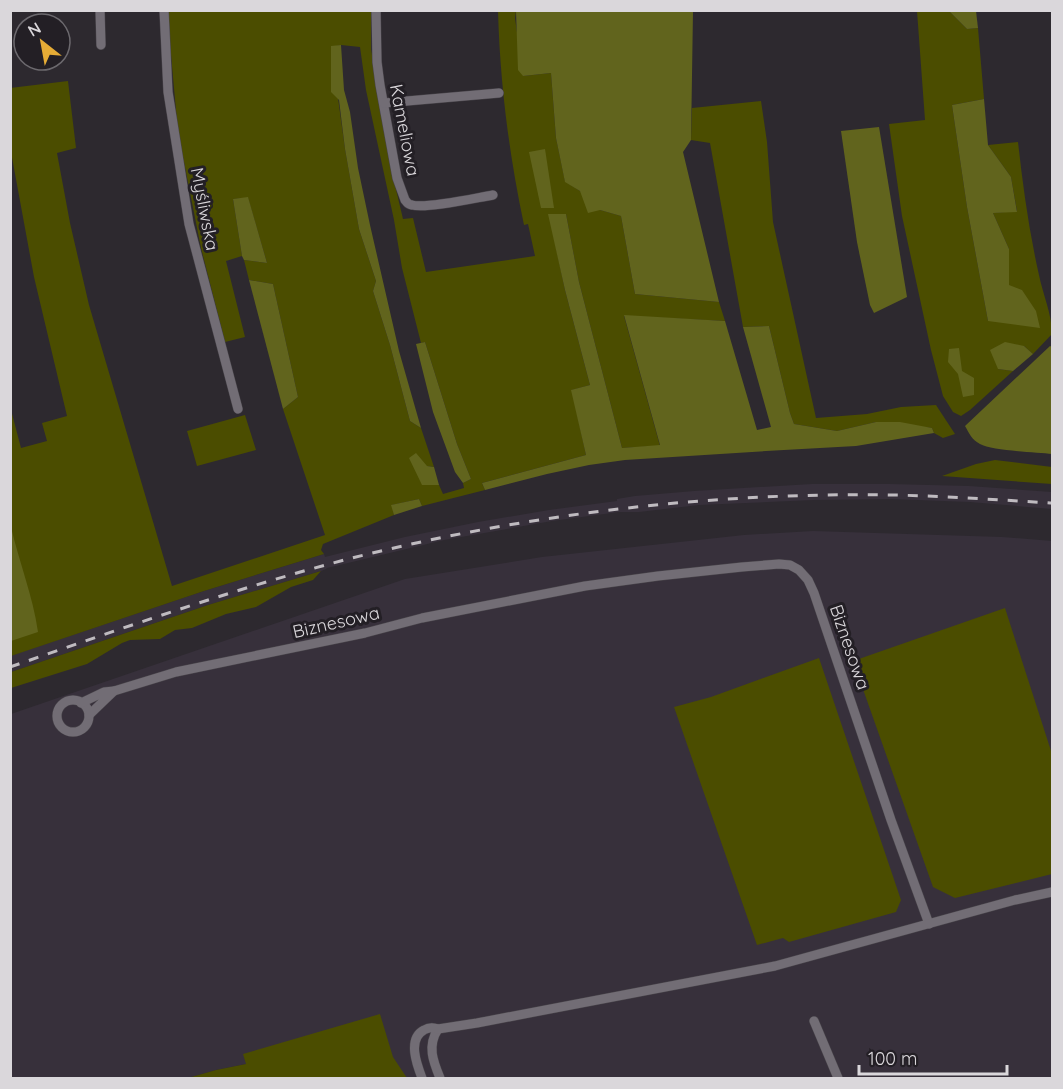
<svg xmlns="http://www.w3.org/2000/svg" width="1063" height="1089" font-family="Quicksand,sans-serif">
<rect width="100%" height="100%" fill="#2d292f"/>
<g fill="#37303b">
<polygon points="812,484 890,484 969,486 1052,492 1052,509 970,502 891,499 814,500 699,505 639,512 619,512 552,521 444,540 327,568 326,569 321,571 208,605 11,672 10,656 204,591 324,554 325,557 405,537 478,522 549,510 617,501 617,499 635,496 694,491"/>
<polygon points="813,531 1002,537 1052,541 1052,1078 251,1078 246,1064 216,1070 188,1078 11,1078 11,714 405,579 542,557 744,535"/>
</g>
<g fill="#4b4d00" fill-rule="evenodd">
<path d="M167,11H371V49L391,168L403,219L413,218L426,272L535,256L528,224L524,225C509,154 500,83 498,11H516L515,18L523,76L551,73L556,138L565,181L580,191L600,210L621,216L635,294L719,302L725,321L624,316L660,446L622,448L579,282L566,214H549L565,290L590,385L572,390L586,455L482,483L485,490L422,506L419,499L392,505L394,515L323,544L321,550L324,554L204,591L11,656L10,406L21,448L47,441L42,423L67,416L34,277L11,152L10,88L68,81L76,148L57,153L70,223L89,305L172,586L325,535L283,409L298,397L273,284L249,280L244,260L267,263L248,198L233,199L242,256L226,261L245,337L225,342L201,248L178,132ZM341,45L360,47L366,90L394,220L402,268L421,343L425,342L457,444L471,479L463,483L464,488L443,494L439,485H422L427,466L434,467L421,428L410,421L390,345L373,291L376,281L359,229L345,149L331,47Z"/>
<path d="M917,11H949L967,29L978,28L984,99L952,105L967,207L988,321L1009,285V249L993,213L1017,211L1011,177L988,145L1018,142C1023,187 1029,231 1039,275C1043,295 1052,314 1052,334L1033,354L1024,346L998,369L1013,371L970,410L961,416L953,412L943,396L931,350L902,216L889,124L925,120Z"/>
<polygon points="761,101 767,142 773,222 816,418 867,414 901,407 936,405 955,434 943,438 934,433 932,428 876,422 837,431 794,424 790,413 769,326 743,327 710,143 691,140 692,108"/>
<polygon points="245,415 256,450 197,466 187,431"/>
<polygon points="995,460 1052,467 1052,484 942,476 976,464"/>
<polygon points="321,571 313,580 291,587 256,607 226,614 192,628 175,630 160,639 130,640 122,643 87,664 11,688 11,672 208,605"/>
<polygon points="1005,608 1052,754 1052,874 955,898 933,887 853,661"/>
<polygon points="819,658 901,900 896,912 789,942 783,938 757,945 674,707 711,697"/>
<polygon points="380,1014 393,1057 407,1078 188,1078 216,1070 246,1064 243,1054"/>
</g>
<g fill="#61641d">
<polygon points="516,11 693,11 691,140 683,152 719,302 635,294 621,216 600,210 588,213 580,191 565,182 556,138 551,73 523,76 518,70"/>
<polygon points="949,11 976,11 978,28 967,29"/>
<polygon points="341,45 344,90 350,112 358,168 370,225 399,351 421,428 410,421 390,345 373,291 376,281 359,229 345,149 339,100 331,92 331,46"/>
<polygon points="984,99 988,145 1011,177 1017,212 993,213 1009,249 1009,285 1022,290 1036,311 1040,328 988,321 967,207 952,105"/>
<polygon points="879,127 907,297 874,313 870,305 857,242 841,131"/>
<polygon points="545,149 554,208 541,208 529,152"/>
<polygon points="248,197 267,263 244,260 242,256 233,199"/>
<polygon points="548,214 566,214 579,282 622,448 660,445 624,315 725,321 757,430 771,427 743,327 769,326 790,413 794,424 837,431 876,422 900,422 932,428 934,433 856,446 766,451 625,460 589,465 547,474 485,490 482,483 586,455 571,390 590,385 565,290"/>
<polygon points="249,280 273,284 298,397 283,409"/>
<polygon points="425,342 457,444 471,479 463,483 455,472 433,412 416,344"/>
<polygon points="1005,342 1024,346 1033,354 1013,371 998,369 990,350"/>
<path d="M1050,346L1052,347V454C1037,452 992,451 980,444C972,440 969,433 965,426Z"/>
<polygon points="959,348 962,371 974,378 974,395 963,397 958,374 948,362 949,349"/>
<polygon points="416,453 427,466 434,467 439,485 422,485 409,458"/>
<polygon points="419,499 422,506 394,515 391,505"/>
<path d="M11,527C19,562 33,596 38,632L11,641Z"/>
</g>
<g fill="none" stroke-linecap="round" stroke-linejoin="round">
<defs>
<g id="minor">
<polyline points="100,10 101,45"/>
<polyline points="164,10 168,92 189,224 238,409"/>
<path d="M376,10L377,62L380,85L397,178L405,200C408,203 407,204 412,205C426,209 475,198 493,195"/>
<polyline points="384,103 499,93"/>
<polyline points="114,691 176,672 365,633 422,618 585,586 658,576 742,567 779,564 790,565 799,570 808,580 814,593 891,820 929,924"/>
<circle cx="73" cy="716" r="16"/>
<polyline points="81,703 104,692 114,691 89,715"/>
<polyline points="814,1021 838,1078"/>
<path d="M438,1029C427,1046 433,1061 440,1078"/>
<path d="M422,1078C417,1065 407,1039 424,1030C429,1027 433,1027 438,1029L477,1023L775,966L1015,900L1052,892"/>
</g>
</defs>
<use href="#minor" stroke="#48444a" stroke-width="10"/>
<use href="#minor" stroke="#726d75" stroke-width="9"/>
<path stroke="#bfbbc0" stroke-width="3" stroke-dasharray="10 10" stroke-linecap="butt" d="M10,667C123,628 236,588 352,558C528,514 710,492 892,495C946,496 999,500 1052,503"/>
</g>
<g text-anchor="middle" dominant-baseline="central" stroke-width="6" stroke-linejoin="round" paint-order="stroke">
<g font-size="18" fill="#dad7db" stroke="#231f25">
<text transform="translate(405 130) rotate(79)">Kameliowa</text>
<text transform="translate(205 209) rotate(79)">Myśliwska</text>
<text transform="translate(336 622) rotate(-13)">Biznesowa</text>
<text transform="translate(850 647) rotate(71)">Biznesowa</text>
</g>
</g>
<rect width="1063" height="1089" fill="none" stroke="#dad7db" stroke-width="24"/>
<g transform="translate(42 42) rotate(329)"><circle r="28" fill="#231f25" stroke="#6c696e" stroke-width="1.5"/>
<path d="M0-4.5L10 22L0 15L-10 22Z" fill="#e6ac36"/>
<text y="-9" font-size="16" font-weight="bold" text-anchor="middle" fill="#dad7db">N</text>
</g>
<path d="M859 1065v9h148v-9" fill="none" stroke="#dad7db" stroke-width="3"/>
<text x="868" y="1065" font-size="18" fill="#dad7db" stroke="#231f25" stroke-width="4.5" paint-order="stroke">100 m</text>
</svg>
